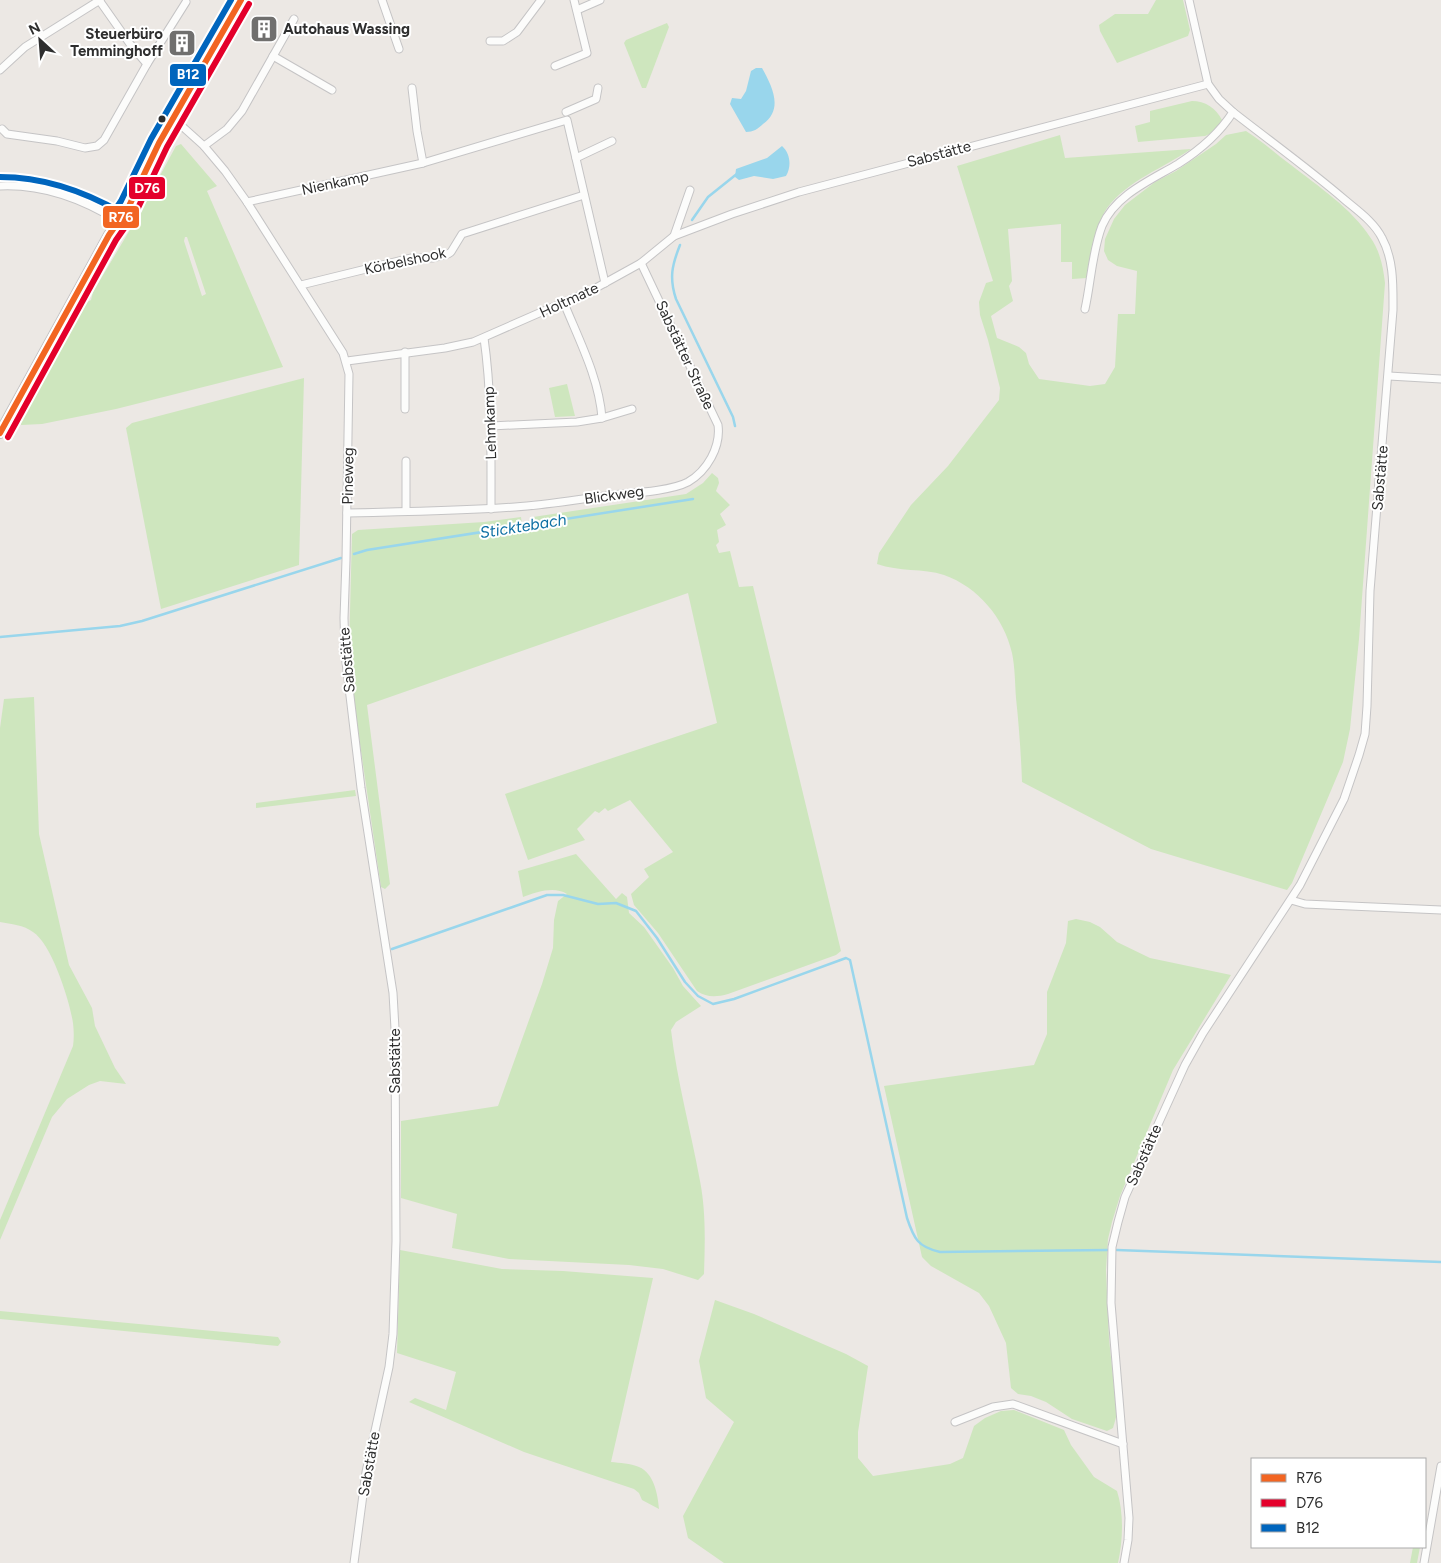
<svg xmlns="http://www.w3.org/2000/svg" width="1441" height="1563" font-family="Figtree,sans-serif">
<rect width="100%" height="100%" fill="#ece8e4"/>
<g fill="#cee6be" fill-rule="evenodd">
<polygon points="1156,0 1183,0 1190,30 1188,36 1117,63 1100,31 1099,25 1115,14 1148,14"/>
<polygon points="667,23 669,27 646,88 642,88 624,43 626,40"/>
<path d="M1192,101C1205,101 1216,108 1222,120L1212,133L1205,136L1138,142L1135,126L1150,122V111Z"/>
<path d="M1246,131C1262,141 1276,154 1291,165C1318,186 1352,209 1370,237C1380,251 1383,266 1385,283L1359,639L1350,729L1343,762L1292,883L1287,890L1151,849L1022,782C1021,754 1019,726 1016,698C1015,684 1015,667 1012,653C1004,618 978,587 944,575C923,568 899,572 877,564L879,553L911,505L948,466L999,400L1000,388L988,340L980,315L979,302L986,283L993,281L957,166L1060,135L1065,158L1191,149C1164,168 1128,180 1107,208C1097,222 1091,260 1087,278L1072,279V262H1061V224L1008,229L1012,281L1009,286L1013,301L991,316L997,338L1019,347L1026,353L1029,364L1039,379L1090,386L1105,384L1115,367L1118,314H1135L1137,271L1117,266L1108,260L1104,251L1105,239L1114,219L1125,205L1155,182L1176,171L1216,144L1226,135Z"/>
<path d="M181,144L217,186L207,191L283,367L116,409L42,424L21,425L20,422L85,303L91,300L93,292L137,218L176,146ZM185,237H187L206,294L202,296L184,241Z"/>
<polygon points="304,378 299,565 161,609 126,428 132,423"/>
<polygon points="567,384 575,416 555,417 549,388"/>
<path d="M712,473L718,478L719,483L716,491L730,505L720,514L726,525L717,530L719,542L716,545L719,553L730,551L739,587L753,586L841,951L836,955L728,994C717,997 707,998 697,991L658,933L634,905L631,894L649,877L644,869L673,852L630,800L608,811L605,808L599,813L595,811L577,829L585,840L528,860L505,794L717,723L688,593L367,705L390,884L385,889L381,887L356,717L349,651L352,534L358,530L484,522L521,517L523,532L534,531L533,517L686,494L703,483Z"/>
<path d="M34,697L39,834L69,965L92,1008L95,1026L115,1068L126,1084L100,1081L89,1085L67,1099L52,1117L0,1240V1220L73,1046C74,1039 74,1031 73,1023C70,1002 52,944 33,932C24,925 11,924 0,922V728L4,699Z"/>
<polygon points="355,790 356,796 256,808 256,803"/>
<path d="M576,854L616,899L622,893L627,897L629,913L644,927L673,968L683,986L701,1006L676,1022L671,1030C677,1081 691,1131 700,1181C706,1211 705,1243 704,1274L698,1280L663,1269L629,1265L509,1259L452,1248L457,1214L401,1198V1121L498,1106L542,984L553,948L554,920L558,901L567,894C554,886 537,892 523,897L518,871Z"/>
<polygon points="1076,919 1090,922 1100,927 1117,942 1150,958 1231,975 1173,1070 1120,1196 1112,1222 1108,1239 1106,1270 1109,1339 1117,1414 1113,1428 1107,1431 1072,1419 1046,1402 1031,1396 1018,1394 1011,1388 1006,1343 989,1306 979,1293 931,1266 922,1257 884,1086 1034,1065 1047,1034 1047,992 1066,943 1068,921"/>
<path d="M400,1250L502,1269L563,1271L653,1278L611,1462C620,1463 630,1463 639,1467C654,1473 658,1495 659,1509L642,1500L639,1493L634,1489L524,1452L409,1402L415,1398L446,1410L456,1372L397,1353Z"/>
<path d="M715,1300L754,1314L846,1354L868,1366L858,1432V1458L873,1476L950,1464L963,1458L974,1426L985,1418L1001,1411L1014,1410L1064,1430L1071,1445L1094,1477L1117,1491C1124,1513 1123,1540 1118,1563H724L688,1538L683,1516L734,1422L706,1398L699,1361Z"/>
<polygon points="0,1311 278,1337 281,1342 278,1346 0,1319"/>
<polygon points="1413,1547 1420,1547 1417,1563 1410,1563"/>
</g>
<g fill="#99d6ec">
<path d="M756,68H762C772,86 784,109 763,124C758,129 753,132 746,132L730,104L732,98L741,99L746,91L751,71Z"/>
<path d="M782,146C790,153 792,166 786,176L773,179L754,176L739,180L735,177L736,169L767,158Z"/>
</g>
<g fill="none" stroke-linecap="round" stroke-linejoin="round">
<g stroke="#99d6ec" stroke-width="2.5">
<polyline points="692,220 708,197 738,173"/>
<path d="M680,245C672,265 669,278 676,299L733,417L735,426"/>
<polyline points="354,554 367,550 693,499"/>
<polyline points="0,637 120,626 142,621 341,558"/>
<path d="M392,949L547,895H563L598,904L616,903L636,911L657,938L685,982L698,996L713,1004L734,999L846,958L850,960L907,1218C914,1239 918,1247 940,1252L1109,1250"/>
<polyline points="1117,1250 1441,1262"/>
</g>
<defs>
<g id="street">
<polyline points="99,0 130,44 147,64"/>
<polyline points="382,0 399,49"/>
<polyline points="577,10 600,0"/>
<polyline points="490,41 503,41 517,32 541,0"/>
<polyline points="273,56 332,90"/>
<polyline points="555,66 587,53 574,0"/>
<polyline points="0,70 25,47 100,0"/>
<polyline points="566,112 596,99 598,88"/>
<polyline points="174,119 204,146 225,171 247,202 343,353 349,374 346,560 344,618 345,654 361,788 393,993 395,1029 396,1241 393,1334 389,1367 366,1472 354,1563"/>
<polyline points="2,129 7,134 57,141 85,148 97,146 104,140 147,64 186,2"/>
<polyline points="204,146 227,129 242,111 294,19"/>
<polyline points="576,158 612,141"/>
<polyline points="423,163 567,120 605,283"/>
<path d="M0,186C43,184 81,198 118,221"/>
<polyline points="247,202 423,163 417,131 412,88"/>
<polyline points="674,236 732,214 799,192 1208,84"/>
<polyline points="301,285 411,258 433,258 448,254 451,252 462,234 584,195"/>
<path d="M564,303C579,340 599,378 602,418"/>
<path d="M1085,309C1091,282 1092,252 1102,226C1115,195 1151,180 1178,164C1200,150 1219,134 1233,112"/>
<path d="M484,338C492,395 491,452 491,509"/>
<polyline points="405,352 405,409"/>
<polyline points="347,361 445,348 473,342 594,289 641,263 674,236 690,190"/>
<polyline points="1389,376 1441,379"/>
<polyline points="491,426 577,422 602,418 632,409"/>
<polyline points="406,511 406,461"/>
<path d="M347,513C403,512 459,511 515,507C547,505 580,499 613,495C633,493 671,491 688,482C707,471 721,447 718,425L641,263"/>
<polyline points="1291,900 1305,904 1441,910"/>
<polyline points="955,1422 993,1407 1013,1404 1123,1444"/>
<path d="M1124,1563L1128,1540L1129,1518L1111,1303L1112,1247L1118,1222L1125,1197L1185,1065L1203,1033L1300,885L1344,799L1359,755L1365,734L1367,706L1370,591L1393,310C1393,286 1394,260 1382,238C1374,222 1358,211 1345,200C1309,169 1270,141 1233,112L1219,99L1208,84L1189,0"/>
<polyline points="1424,1563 1441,1466"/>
</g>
<polyline id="secondary" points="0,433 109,235 129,206 159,143 241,0"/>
</defs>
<use href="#street" stroke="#c5c4c5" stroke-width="9"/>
<use href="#secondary" stroke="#c5c4c5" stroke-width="12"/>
<use href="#street" stroke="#fcfcfb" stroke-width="7"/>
<use href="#secondary" stroke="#fcfcfb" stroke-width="10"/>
<defs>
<polyline id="bus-1" points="0,433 109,235 129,206 159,143 241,0"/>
<polyline id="bus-2" points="8,437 116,240 137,210 167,147 249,4"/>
<g id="bus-3">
<path d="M0,177C45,177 84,191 122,213"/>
<polyline points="111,216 121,201 151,139 231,0"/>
</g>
</defs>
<use href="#bus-1" stroke="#fff" stroke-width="10"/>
<use href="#bus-2" stroke="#fff" stroke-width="10"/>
<use href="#bus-3" stroke="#fff" stroke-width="10"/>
<use href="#bus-1" stroke="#f26522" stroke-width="6"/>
<use href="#bus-2" stroke="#e4002b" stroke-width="6"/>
<use href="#bus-3" stroke="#0065bd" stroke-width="6"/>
</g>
<defs>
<symbol id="building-square" viewBox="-11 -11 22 22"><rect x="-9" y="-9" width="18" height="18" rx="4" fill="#706f6e" stroke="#fff"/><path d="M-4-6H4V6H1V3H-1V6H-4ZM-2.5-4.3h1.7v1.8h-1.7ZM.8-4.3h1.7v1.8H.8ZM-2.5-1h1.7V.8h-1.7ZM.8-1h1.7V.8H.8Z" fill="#fff"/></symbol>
</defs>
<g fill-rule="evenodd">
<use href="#building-square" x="248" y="13" width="32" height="32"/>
<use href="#building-square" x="166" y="27" width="32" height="32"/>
</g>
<circle fill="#2e2e2e" stroke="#fff" stroke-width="2" cx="162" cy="119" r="4.5"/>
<g text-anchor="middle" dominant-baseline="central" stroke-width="4" stroke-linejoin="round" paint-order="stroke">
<g font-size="15" font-weight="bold" fill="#2e2e2e" stroke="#fff" text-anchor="start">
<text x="283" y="29">Autohaus Wassing</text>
<text x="163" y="34" text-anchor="end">Steuerbüro<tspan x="163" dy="17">Temminghoff</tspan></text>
</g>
<g font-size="15" fill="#2e2e2e" stroke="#fff">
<text transform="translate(939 154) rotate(-15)">Sabstätte</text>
<text transform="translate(335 183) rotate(-12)">Nienkamp</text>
<text transform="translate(405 261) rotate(-12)">Körbelshook</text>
<text transform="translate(569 300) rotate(-25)">Holtmate</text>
<text transform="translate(685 355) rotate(65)">Sabstätter Straße</text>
<text transform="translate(490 423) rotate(-92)">Lehmkamp</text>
<text transform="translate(348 476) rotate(-89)">Pineweg</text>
<text transform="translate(1380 478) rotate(-85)">Sabstätte</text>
<text transform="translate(614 495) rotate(-8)">Blickweg</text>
<text transform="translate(347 660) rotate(-95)">Sabstätte</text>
<text transform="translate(395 1061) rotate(-90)">Sabstätte</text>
<text transform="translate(1144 1155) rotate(-66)">Sabstätte</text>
<text transform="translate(369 1464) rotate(-80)">Sabstätte</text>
</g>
<g font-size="16" font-style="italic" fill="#0d6fa3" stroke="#fff">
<text transform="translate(523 526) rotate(-9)">Sticktebach</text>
</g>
</g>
<g stroke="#fff" stroke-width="2">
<rect x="169" y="63" width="38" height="24" rx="5" fill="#0065bd"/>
<rect x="128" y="176" width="38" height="24" rx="5" fill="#e4002b"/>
<rect x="102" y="205" width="38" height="24" rx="5" fill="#f26522"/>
</g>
<g font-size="14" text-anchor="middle" font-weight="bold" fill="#fff">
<text x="188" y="79">B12</text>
<text x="147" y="193">D76</text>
<text x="121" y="222">R76</text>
</g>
<rect x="1251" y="1458" width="175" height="90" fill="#ffffff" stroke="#ababab"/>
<rect x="1261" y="1474" width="25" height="8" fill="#f26522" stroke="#ababab"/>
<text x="1296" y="1483" font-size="15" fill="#2e2e2e">R76</text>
<rect x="1261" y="1499" width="25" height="8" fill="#e4002b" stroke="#ababab"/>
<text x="1296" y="1508" font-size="15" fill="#2e2e2e">D76</text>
<rect x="1261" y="1524" width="25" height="8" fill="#0065bd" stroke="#ababab"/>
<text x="1296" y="1533" font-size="15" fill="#2e2e2e">B12</text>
<g transform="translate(40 40) rotate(334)" stroke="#ffffff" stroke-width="4" paint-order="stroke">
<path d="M0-4L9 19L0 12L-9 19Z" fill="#2e2e2e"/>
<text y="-8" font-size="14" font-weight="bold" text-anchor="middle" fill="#2e2e2e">N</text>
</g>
</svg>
